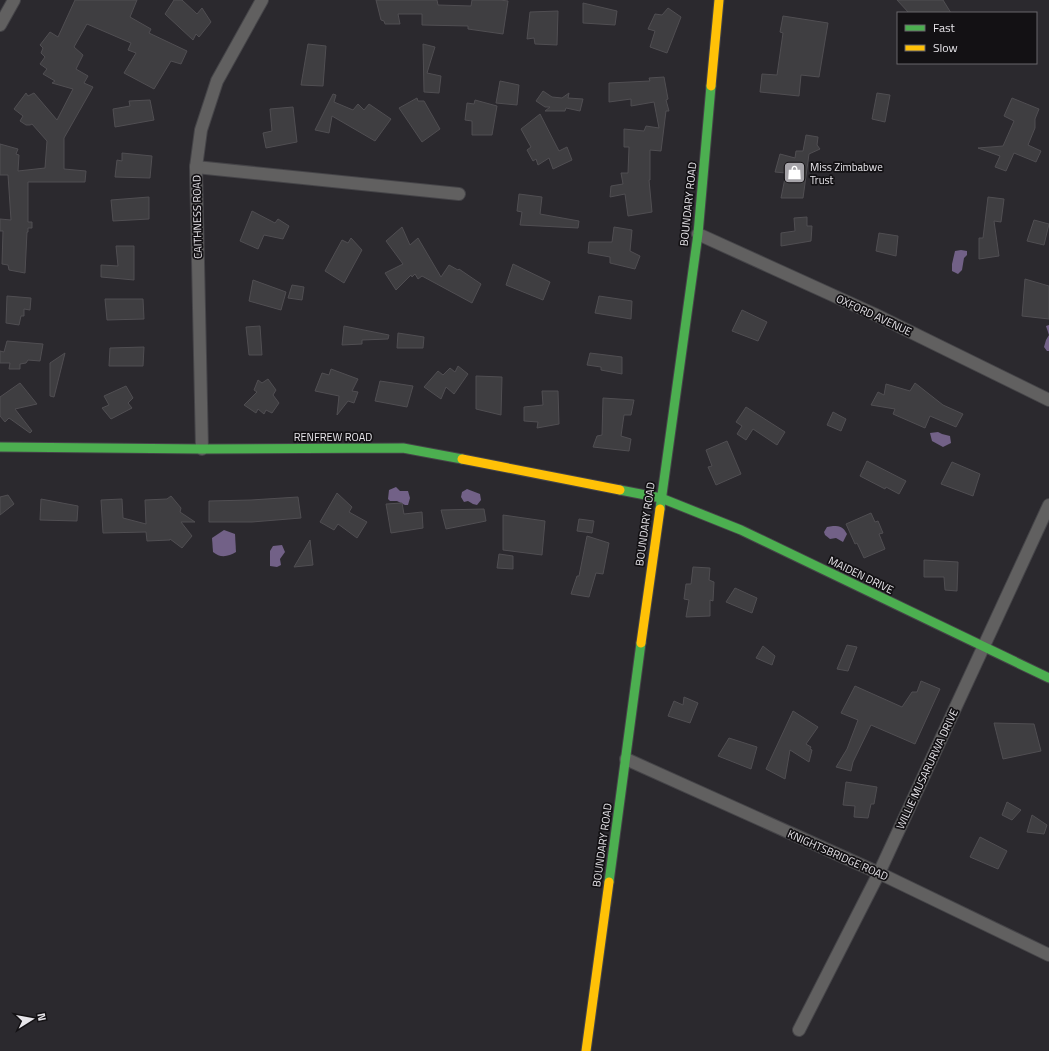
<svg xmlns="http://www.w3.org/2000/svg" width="1049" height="1051" font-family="'Titillium Web',sans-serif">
<rect width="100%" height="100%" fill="#2b292e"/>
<g fill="#726187">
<polygon points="961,250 967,251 967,255 964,258 962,270 958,274 952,271 952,264 955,251"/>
<polygon points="1049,325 1049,351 1047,351 1044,347 1046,340 1049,335 1046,326"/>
<polygon points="938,432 942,434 950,436 951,443 943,447 932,441 930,433"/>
<polygon points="396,487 400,491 408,491 410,498 408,505 405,505 397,501 390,501 388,499 389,490"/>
<polygon points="467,489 480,494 481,500 477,505 473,504 468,501 464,502 461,497 462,492"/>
<path d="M833,526C841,526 843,527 847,534L843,542L836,538L830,539L825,535L824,532L827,527Z"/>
<path d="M224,530L235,534L236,552C228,557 220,558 213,552L212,538Z"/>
<polygon points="282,545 285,552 280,559 281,565 277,567 270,566 270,551 273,546"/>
</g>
<g fill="#3f3e41" stroke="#504e52">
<polygon points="75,0 137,0 130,17 151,29 149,33 187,51 181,64 171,61 154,89 124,73 136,53 128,50 131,43 87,24 74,47 83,55 76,69 88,76 84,83 93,87 64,138 64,169 86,171 85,182 28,182 28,222 32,222 32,228 28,228 28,232 27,232 25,273 9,270 8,265 2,264 3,231 0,231 0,219 11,220 8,175 0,175 0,144 18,149 16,154 19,155 18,171 45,168 47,141 32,124 30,125 26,125 20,121 23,116 14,109 26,93 28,96 34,93 57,120 73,89 52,83 55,81 43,74 47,69 40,64 45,57 41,53 43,48 40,45 50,32 58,37"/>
<polygon points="174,0 182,0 197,14 202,8 211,22 199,37 196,34 193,40 165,14"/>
<polygon points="376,0 437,0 438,5 471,6 472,0 500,0 508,1 503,34 468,29 468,26 422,25 422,14 398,14 400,24 385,24 384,21 381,20"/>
<polygon points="897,0 943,0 951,13 909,13"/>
<polygon points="583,3 617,11 615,25 583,23"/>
<polygon points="668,8 681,17 667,53 650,47 655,31 648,29 655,14 662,15"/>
<polygon points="558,11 557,45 535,44 534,38 527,39 530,12"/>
<polygon points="783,16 828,23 819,77 801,75 799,96 760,92 762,74 777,75 783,33 780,32"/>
<polygon points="308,44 326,46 323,86 301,85"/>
<polygon points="423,44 435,47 427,73 441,76 439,93 424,92"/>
<polygon points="664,77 668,99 666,100 669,111 666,111 661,151 650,150 650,180 649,180 652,212 628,216 625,194 610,197 611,186 623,184 621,173 628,173 629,147 624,147 624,129 644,131 646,126 659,128 654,102 631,106 631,99 609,102 609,83 650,81 649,78"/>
<polygon points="500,81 519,85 517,105 496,103"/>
<polygon points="543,91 552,97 562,98 569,93 568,98 583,99 580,111 566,108 565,111 545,111 550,107 545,107 536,101"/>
<polygon points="877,93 890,95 885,122 872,119"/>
<polygon points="333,94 336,95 334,102 353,110 358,104 364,110 369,104 391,119 375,141 332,116 329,133 315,130"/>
<polygon points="417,98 418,101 424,101 440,129 422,142 399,108"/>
<polygon points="1012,98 1039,109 1035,119 1035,128 1028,145 1041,151 1036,162 1014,153 1006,171 995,167 1000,156 978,148 1003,146 1014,121 1004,116"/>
<polygon points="150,100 154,120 115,127 113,109 130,106 129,101"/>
<polygon points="475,100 497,106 492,135 472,135 472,121 465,120 467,103 474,104"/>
<polygon points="293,107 297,142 266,148 263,133 272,131 270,109"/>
<polygon points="540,114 559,151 567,147 572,160 553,169 549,158 538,165 536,159 533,161 527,150 531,147 521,129"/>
<polygon points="806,135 818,137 817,145 820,149 809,154 803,198 781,198 786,173 775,172 780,154 795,158 796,151 803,151"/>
<polygon points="122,153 152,156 150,178 115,177 117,160 122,161"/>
<polygon points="519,194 542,197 540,214 579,221 578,228 520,225 522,212 517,211"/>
<polygon points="149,197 149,219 113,221 111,200"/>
<polygon points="988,197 1004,199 1001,222 994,221 999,256 979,259 979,238 983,238"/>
<polygon points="252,211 275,223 278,219 289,226 283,239 264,235 258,249 240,241"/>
<polygon points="807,217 807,226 812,226 811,241 781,246 781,233 795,231 794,218"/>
<polygon points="1034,220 1049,224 1044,245 1027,241"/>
<polygon points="402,227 410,245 418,238 441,277 449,265 458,270 459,269 481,284 472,303 422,276 418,279 415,274 412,277 411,275 396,290 385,273 403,264 386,241"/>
<polygon points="614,227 632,230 630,251 640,256 635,269 610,263 610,257 588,253 589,242 612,242"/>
<polygon points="879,233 898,236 896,256 876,251"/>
<polygon points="351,238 362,250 344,283 325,271 342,240 348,243"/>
<polygon points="116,246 134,246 134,280 101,277 101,265 118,266"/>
<polygon points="513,264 550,282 543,300 506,285"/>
<polygon points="1025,279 1049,286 1049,319 1022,316"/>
<polygon points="253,280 286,292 281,310 249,301"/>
<polygon points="292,285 304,287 302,300 288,298"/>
<polygon points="7,296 31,298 30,310 24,309 24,316 21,316 19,325 6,323"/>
<polygon points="599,296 632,301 631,319 595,313"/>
<polygon points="105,299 143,299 144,319 107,320"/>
<polygon points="742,310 767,322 758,341 732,331"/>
<polygon points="260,326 262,355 249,355 246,327"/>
<polygon points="344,326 389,335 388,339 362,340 362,344 342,345"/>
<polygon points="398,333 424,337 423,348 397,348"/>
<polygon points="7,341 43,344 40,361 28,360 26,363 20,364 20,369 9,369 10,363 0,363 0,351 4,352"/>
<polygon points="144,347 143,366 109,366 110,348"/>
<polygon points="65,353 54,397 50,396 50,363"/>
<polygon points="590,353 622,357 622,374 601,370 601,367 587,365"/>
<polygon points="458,366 468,374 454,394 446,387 441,399 424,387 438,371 443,375 450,368 455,372"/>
<polygon points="331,369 358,379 352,391 358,392 354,403 348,401 337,415 339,396 315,391 322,373 329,375"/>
<polygon points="476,376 502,377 501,415 476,409"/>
<polygon points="268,379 276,390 273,395 279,403 272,413 266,410 264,414 258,409 256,413 244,405 257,392 254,390 258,380 262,383"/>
<polygon points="380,381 413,386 407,407 375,401"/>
<polygon points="20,383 37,404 15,409 32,431 30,433 9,418 5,422 0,416 0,397"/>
<polygon points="915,383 943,405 963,414 956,427 930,416 925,428 893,414 895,409 871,405 878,392 884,395 886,384 910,391"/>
<polygon points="126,386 133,398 128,403 132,408 111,419 102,408 109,405 104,396"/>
<polygon points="542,391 558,391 559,424 537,428 538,422 524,421 524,407 543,405"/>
<polygon points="603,398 634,400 631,415 624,415 621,436 631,439 629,451 593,447 597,436 602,435"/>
<polygon points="746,407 785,432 777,445 753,429 746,440 737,434 742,426 736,422"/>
<polygon points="833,412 846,419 841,431 827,425"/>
<polygon points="727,441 741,474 716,485 708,467 712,466 706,450"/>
<polygon points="867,461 906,481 899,494 886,487 885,489 860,476"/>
<polygon points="952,462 980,474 973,496 941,484"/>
<polygon points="337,493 352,507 349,512 367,522 357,538 338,524 334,530 320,522"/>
<polygon points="8,495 14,504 0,515 0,497"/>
<polygon points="171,496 181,508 180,512 195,522 181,522 192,536 182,548 170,539 170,540 147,541 146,532 103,533 101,500 122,499 123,518 146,524 145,500 167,499"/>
<polygon points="298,497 301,518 252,522 209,522 209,501 251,500"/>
<polygon points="41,499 78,506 77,521 40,520"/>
<polygon points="402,503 404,514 422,512 423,528 391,533 386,504"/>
<polygon points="484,509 486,521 446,529 441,510"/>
<polygon points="871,513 875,522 878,521 883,533 879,534 885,549 864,558 857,543 855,544 846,524"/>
<polygon points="503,515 545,521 542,555 503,550"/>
<polygon points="579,519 594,521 592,533 577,531"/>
<polygon points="587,536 609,543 603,574 596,573 589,597 571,594 577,576 579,576"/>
<polygon points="310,540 313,565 294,567"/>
<polygon points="499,554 513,556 513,569 497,568"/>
<polygon points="924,560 958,562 957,591 945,590 944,577 924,577"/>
<polygon points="693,567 710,568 709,580 714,582 713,601 710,600 710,616 686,617 689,600 684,599 686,584 691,584"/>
<polygon points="735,588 757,598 752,613 726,602"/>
<polygon points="847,645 857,647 848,671 837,669"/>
<polygon points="763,646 775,656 772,665 756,658"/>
<polygon points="921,681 940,689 915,744 871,725 853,762 851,771 836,767 847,749 858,720 841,713 855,686 902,707 912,692 917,692"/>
<polygon points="684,697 698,703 690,723 668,716 674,701 683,705"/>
<polygon points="793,711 818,727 806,744 811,747 810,749 812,750 809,762 790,750 785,779 766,769"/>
<polygon points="994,723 1034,724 1041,751 1003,759"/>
<polygon points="729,738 757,747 751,769 718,756"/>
<polygon points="846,782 877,787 874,804 871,804 868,818 854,817 855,806 843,805"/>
<polygon points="1007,802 1021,810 1012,820 1002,815"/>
<polygon points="1032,815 1047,825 1044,834 1027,832"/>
<polygon points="980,837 1007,851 998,869 970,857"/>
</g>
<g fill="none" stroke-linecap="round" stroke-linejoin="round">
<defs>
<g id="street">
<polyline points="0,25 14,0"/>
<polyline points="196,167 459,194"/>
<polyline points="698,234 874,314 1049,400"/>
<polyline points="202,449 196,167 201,130 217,81 262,0"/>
<polyline points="626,759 879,873 1049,955"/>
<polyline points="799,1030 879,873 1049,505"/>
</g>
<g id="fast">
<polyline points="0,447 202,449 403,448 462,459"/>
<polyline points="620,490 661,498 741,530 1049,678"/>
<polyline points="660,509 698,234 711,86"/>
<polyline points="609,882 641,643"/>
</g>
<g id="slow">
<polyline points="711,86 719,0"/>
<polyline points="462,459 620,490"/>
<polyline points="641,643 660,509"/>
<polyline points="586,1051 609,882"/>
</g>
</defs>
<use href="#street" stroke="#454448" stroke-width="14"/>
<use href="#fast" stroke="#454448" stroke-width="11"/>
<use href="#slow" stroke="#454448" stroke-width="11"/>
<use href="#street" stroke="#616060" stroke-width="12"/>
<use href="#fast" stroke="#4caf50" stroke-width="9"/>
<use href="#slow" stroke="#ffc107" stroke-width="9"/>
</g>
<defs>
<symbol id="shop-square" viewBox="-11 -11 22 22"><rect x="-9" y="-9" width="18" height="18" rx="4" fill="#a6a4a9" stroke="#131114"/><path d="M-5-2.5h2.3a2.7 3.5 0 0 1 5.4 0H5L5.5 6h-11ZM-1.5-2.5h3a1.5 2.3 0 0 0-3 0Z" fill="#fff"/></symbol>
</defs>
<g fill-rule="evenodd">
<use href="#shop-square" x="782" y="160" width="25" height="25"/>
</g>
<g text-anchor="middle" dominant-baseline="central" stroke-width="3.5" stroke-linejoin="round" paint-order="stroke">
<g font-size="11" fill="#e8e6eb" stroke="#131114" text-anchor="start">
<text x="810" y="167">Miss Zimbabwe<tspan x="810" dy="13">Trust</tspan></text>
</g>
<g font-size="11" fill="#e8e6eb" stroke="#131114">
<text transform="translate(688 204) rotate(-84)">BOUNDARY ROAD</text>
<text transform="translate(197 217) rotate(-91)">CAITHNESS ROAD</text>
<text transform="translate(874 315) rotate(25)">OXFORD AVENUE</text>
<text x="333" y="437">RENFREW ROAD</text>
<text transform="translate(645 524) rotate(-82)">BOUNDARY ROAD</text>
<text transform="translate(861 575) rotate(26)">MAIDEN DRIVE</text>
<text transform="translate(927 769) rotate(-65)">WILLIE MUSARURWA DRIVE</text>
<text transform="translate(602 845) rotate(-82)">BOUNDARY ROAD</text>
<text transform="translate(838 855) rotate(24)">KNIGHTSBRIDGE ROAD</text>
</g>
</g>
<rect x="897" y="12" width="140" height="52" fill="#131114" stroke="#68666a"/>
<rect x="905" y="25" width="20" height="6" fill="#4caf50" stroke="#68666a"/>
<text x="933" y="32" font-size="12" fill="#e8e6eb">Fast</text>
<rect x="905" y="45" width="20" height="6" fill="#ffc107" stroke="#68666a"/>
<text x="933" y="52" font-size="12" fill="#e8e6eb">Slow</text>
<g transform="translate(32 1019) rotate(79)" stroke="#131114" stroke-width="3" paint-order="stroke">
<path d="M0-3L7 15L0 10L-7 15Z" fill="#e8e6eb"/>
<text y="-6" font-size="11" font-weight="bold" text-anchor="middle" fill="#e8e6eb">N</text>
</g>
</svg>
